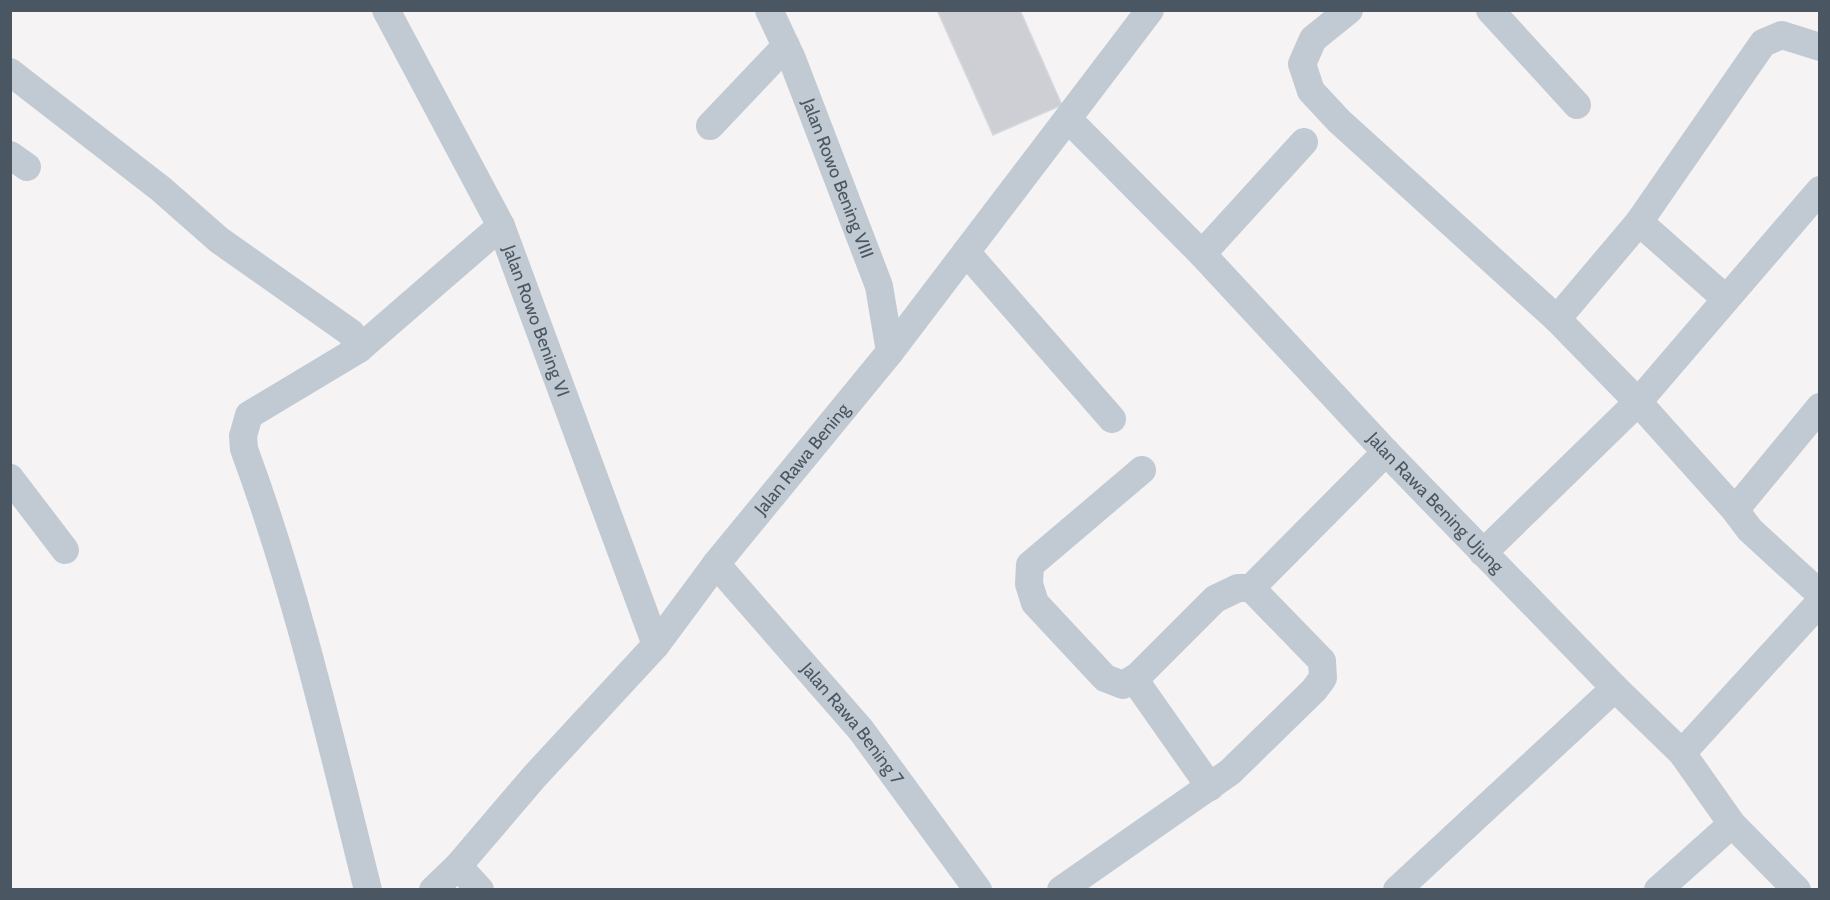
<svg xmlns="http://www.w3.org/2000/svg" width="1830" height="900" font-family="Cabin,sans-serif">
<rect width="100%" height="100%" fill="#f5f3f3"/>
<polygon fill="#cdcfd5" stroke="#d7d9de" stroke-width="1.5" points="937,10 1020,10 1062,105 993,135"/>
<g fill="none" stroke-linecap="round" stroke-linejoin="round">
<g stroke="#c1cad2" stroke-width="28">
<path id="s1" d="M386,10L501,226L656,645"/>
<path id="s2" d="M769,10L792,59L879,286L890,352"/>
<polyline points="1349,10 1313,39 1302,64 1311,91 1339,121 1557,319 1638,402 1735,510 1750,530 1820,594"/>
<polyline points="1490,10 1577,105"/>
<path d="M10,72L161,189L219,240L351,333L359,349L249,415L243,436L244,449C297,592 331,742 368,890"/>
<path id="s3" d="M1068,119L1202,254L1386,452L1615,688L1682,753L1732,824L1797,890"/>
<polyline points="710,126 786,46"/>
<polyline points="10,155 27,167"/>
<polyline points="1639,222 1726,299"/>
<polyline points="966,252 1112,419"/>
<polyline points="1202,254 1304,142"/>
<polyline points="1557,319 1639,222 1763,43 1782,35 1820,47"/>
<polyline points="359,349 501,226"/>
<polyline points="10,478 65,550"/>
<polyline points="1735,510 1820,407"/>
<polyline points="1483,553 1638,402 1820,190"/>
<path id="s4" d="M716,564L861,730L978,890"/>
<polyline points="1251,588 1386,452"/>
<polyline points="1134,679 1210,787"/>
<polyline points="1682,753 1820,602"/>
<polyline points="458,866 480,890"/>
<path id="s5" d="M433,890L458,866L534,777L656,645L716,564L890,352L1150,10"/>
<polyline points="1061,890 1230,772 1314,690 1323,678 1322,661 1251,588 1238,588 1215,599 1138,676 1123,685 1105,678 1035,603 1029,584 1030,565 1142,470"/>
<polyline points="1397,890 1615,688"/>
<polyline points="1658,890 1732,824"/>
</g>
</g>
<g text-anchor="middle" dominant-baseline="central" stroke-width="4.5" stroke-linejoin="round" paint-order="stroke">
<g font-size="18" fill="#4a5661" stroke="#fff">
<text stroke="none"><textPath href="#s2" startOffset="182">Jalan Rowo Bening VIII</textPath></text>
<text stroke="none"><textPath href="#s1" startOffset="346">Jalan Rowo Bening VI</textPath></text>
<text stroke="none"><textPath href="#s5" startOffset="568">Jalan Rawa Bening</textPath></text>
<text stroke="none"><textPath href="#s3" startOffset="531">Jalan Rawa Bening Ujung</textPath></text>
<text stroke="none"><textPath href="#s4" startOffset="210">Jalan Rawa Bening 7</textPath></text>
</g>
</g>
<rect width="1830" height="900" fill="none" stroke="#4a5661" stroke-width="24"/>
</svg>
